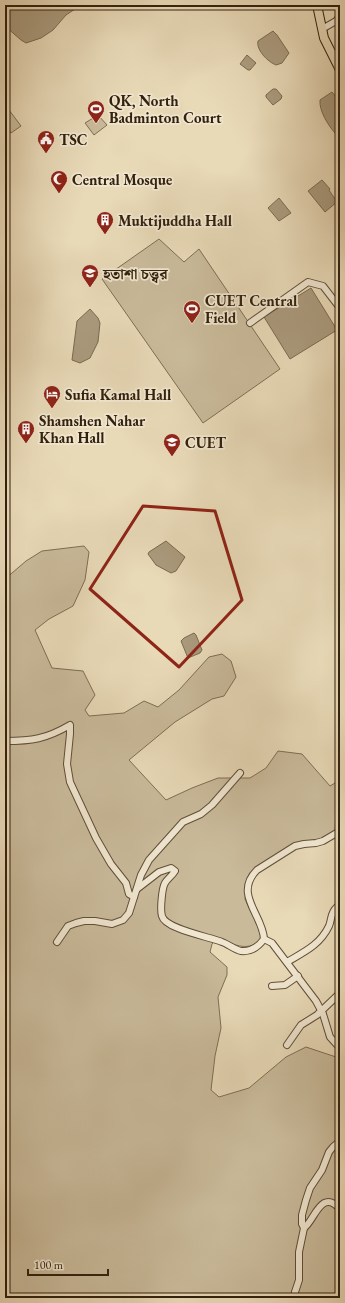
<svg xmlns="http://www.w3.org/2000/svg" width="345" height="1303" font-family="'EB Garamond','Noto Serif Bengali',serif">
<rect width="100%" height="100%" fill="#e8d9b7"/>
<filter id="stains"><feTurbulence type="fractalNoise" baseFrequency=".005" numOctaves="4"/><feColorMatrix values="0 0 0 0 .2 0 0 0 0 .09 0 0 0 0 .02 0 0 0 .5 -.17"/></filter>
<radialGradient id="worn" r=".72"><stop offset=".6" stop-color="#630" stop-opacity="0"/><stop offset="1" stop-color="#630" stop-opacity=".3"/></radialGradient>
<g fill="#c9ba9a" stroke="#7e6e54">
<polygon points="9,110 21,126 11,133 5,125 5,113"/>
<polygon points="98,115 107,125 94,135 85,123"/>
<polygon points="159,239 184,262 199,249 280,369 203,423 102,279"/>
<path d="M84,546L89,552L85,580L73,606L49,619L35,630L52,668L83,671L95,695L85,710L89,716L124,713L144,701L158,707L179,690L209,657L222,654L231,661L236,677L224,696L212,699L175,722L129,760L166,800L192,788L218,778H250L266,768L278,751L302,754L330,786L340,780V812L336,815L335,831L323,839L305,841L256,870L246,892L245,899L261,934L260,941C246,952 233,944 218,938L212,944L210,952L227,967V975L218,997L221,1028L215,1056L211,1090L219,1097L249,1088L286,1057L306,1047L336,1057L340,1064V1298H5V579L26,561L42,551Z"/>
</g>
<g fill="#aa9a7d" stroke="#7a6a50">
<polygon points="5,5 81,5 66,15 53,30 41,38 26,43 21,40 5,26"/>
<path d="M273,31L277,35L289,53L282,63L276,65C268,62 256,50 258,41Z"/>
<polygon points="247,55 256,63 250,70 248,70 240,64"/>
<polygon points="273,89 276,89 282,96 281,99 273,105 266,97 266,95"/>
<path d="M332,92L340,102V131L335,133C328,125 319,111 320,100Z"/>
<polygon points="322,180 330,189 329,190 337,202 325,212 308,191"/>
<polygon points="279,198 291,213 279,221 268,208"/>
<polygon points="311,288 337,330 290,359 264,317"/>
<polygon points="90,309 98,318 100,323 98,342 90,358 80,363 72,360 77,321"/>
<polygon points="166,541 185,557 176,571 171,573 156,565 148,554 149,552"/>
<polygon points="194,633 196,635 202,650 200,653 188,658 181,641 184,638"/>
</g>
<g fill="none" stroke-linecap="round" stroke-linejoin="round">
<defs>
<g id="minor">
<polyline points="322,29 336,21 340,16"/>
<polyline points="250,323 308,282 323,286 340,308"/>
<path d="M5,741C32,741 46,739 70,725V734L67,764L70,782L96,838L111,864L126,883L129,894L134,897"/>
<path d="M137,889L159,872L171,868L175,871C172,876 168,878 165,883C162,888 160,910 162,916C165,929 210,937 222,942C228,944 235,950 241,951C251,952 259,946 264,939C263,915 233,894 257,870L295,846L304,844L316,843L323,841L340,831"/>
<polyline points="264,939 272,943 316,1001 323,1014 330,1037 340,1048"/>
<polyline points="57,942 68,926 76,923 84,921 95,921 112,924 123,920 129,913 141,875 149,860 183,822 201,814 212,805 240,773"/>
<path d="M287,962C304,952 320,945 329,926C332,919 330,913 337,907"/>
<polyline points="272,986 285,985 298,976"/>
<polyline points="287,1045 301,1025 317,1015 338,995"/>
<path d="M304,1228C315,1220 321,1188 340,1209"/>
<polyline points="294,1298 295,1292 299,1280 299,1252 304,1228 302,1224 302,1215 306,1200 310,1188 322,1170 329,1152 333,1147 340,1141"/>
</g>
<polyline id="major" points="317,5 324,38 340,70"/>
</defs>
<use href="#minor" stroke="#604f38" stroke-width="8"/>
<use href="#major" stroke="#32210d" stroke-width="10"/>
<use href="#minor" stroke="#f0e6d0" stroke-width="6"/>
<use href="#major" stroke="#e8d9b7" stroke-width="8"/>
</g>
<path fill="none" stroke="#8f2418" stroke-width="3" stroke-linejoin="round" d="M143,506L215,511L242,600L179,667L90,589Z"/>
<defs>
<symbol id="stadium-pin" viewBox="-11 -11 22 30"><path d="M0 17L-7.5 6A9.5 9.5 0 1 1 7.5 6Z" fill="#8f2418" stroke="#f0e6d0"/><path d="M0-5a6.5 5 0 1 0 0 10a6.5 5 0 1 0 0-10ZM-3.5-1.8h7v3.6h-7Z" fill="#fff"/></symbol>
<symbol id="civic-pin" viewBox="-11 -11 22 30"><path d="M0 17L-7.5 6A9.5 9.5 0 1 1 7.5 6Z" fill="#8f2418" stroke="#f0e6d0"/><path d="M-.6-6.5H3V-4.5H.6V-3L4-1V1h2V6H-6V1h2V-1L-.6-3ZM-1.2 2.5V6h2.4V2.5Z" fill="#fff"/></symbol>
<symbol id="mosque-pin" viewBox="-11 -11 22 30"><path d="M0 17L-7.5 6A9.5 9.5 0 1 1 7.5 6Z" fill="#8f2418" stroke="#f0e6d0"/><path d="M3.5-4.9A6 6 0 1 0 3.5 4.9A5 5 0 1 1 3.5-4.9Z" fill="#fff"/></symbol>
<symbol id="building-pin" viewBox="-11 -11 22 30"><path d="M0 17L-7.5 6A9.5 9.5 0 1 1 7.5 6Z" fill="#8f2418" stroke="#f0e6d0"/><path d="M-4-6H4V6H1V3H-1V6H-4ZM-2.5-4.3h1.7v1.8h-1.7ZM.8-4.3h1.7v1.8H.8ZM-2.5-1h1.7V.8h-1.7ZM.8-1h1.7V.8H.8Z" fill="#fff"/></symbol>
<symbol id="university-pin" viewBox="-11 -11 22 30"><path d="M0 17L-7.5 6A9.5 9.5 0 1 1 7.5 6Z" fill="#8f2418" stroke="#f0e6d0"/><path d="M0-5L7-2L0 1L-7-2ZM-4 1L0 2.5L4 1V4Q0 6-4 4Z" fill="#fff"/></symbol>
<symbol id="hotel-pin" viewBox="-11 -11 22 30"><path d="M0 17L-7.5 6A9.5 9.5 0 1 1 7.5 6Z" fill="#8f2418" stroke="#f0e6d0"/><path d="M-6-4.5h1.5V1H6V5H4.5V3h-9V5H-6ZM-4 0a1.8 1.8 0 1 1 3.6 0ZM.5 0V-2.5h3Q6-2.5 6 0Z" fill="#fff"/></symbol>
</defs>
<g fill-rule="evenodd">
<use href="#stadium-pin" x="86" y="99" width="20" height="27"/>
<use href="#civic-pin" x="36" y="129" width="20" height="27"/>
<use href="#mosque-pin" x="49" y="169" width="20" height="27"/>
<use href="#building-pin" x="95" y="210" width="20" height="27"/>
<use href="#university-pin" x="80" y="263" width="20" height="27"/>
<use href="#stadium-pin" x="182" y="299" width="20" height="27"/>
<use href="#hotel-pin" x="42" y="384" width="20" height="27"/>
<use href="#building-pin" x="16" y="419" width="20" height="27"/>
<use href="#university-pin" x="162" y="432" width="20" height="27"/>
</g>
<g text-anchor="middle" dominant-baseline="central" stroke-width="3.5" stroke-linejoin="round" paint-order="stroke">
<g font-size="15" font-weight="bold" fill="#32210d" stroke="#f0e6d0" text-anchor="start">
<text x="109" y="100">QK, North<tspan x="109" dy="17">Badminton Court</tspan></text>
<text x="59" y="139">TSC</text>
<text x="72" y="179">Central Mosque</text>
<text x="118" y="220">Muktijuddha Hall</text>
<text x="103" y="273">হতাশা চত্ত্বর</text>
<text x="205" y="300">CUET Central<tspan x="205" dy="17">Field</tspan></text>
<text x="65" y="394">Sufia Kamal Hall</text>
<text x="39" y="420">Shamshen Nahar<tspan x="39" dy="17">Khan Hall</tspan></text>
<text x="185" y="442">CUET</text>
</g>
</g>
<rect width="345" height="1303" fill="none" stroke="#e8d9b7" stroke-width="20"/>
<rect x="6" y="6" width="333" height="1291" fill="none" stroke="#32210d" stroke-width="2"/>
<rect x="10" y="10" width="325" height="1283" fill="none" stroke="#32210d"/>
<path d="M28 1269v6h80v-6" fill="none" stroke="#32210d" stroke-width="2"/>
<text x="34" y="1269" font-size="12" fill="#32210d" stroke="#f0e6d0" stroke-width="3" paint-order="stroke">100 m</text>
<rect width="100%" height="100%" filter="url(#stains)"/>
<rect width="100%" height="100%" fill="url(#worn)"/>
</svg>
